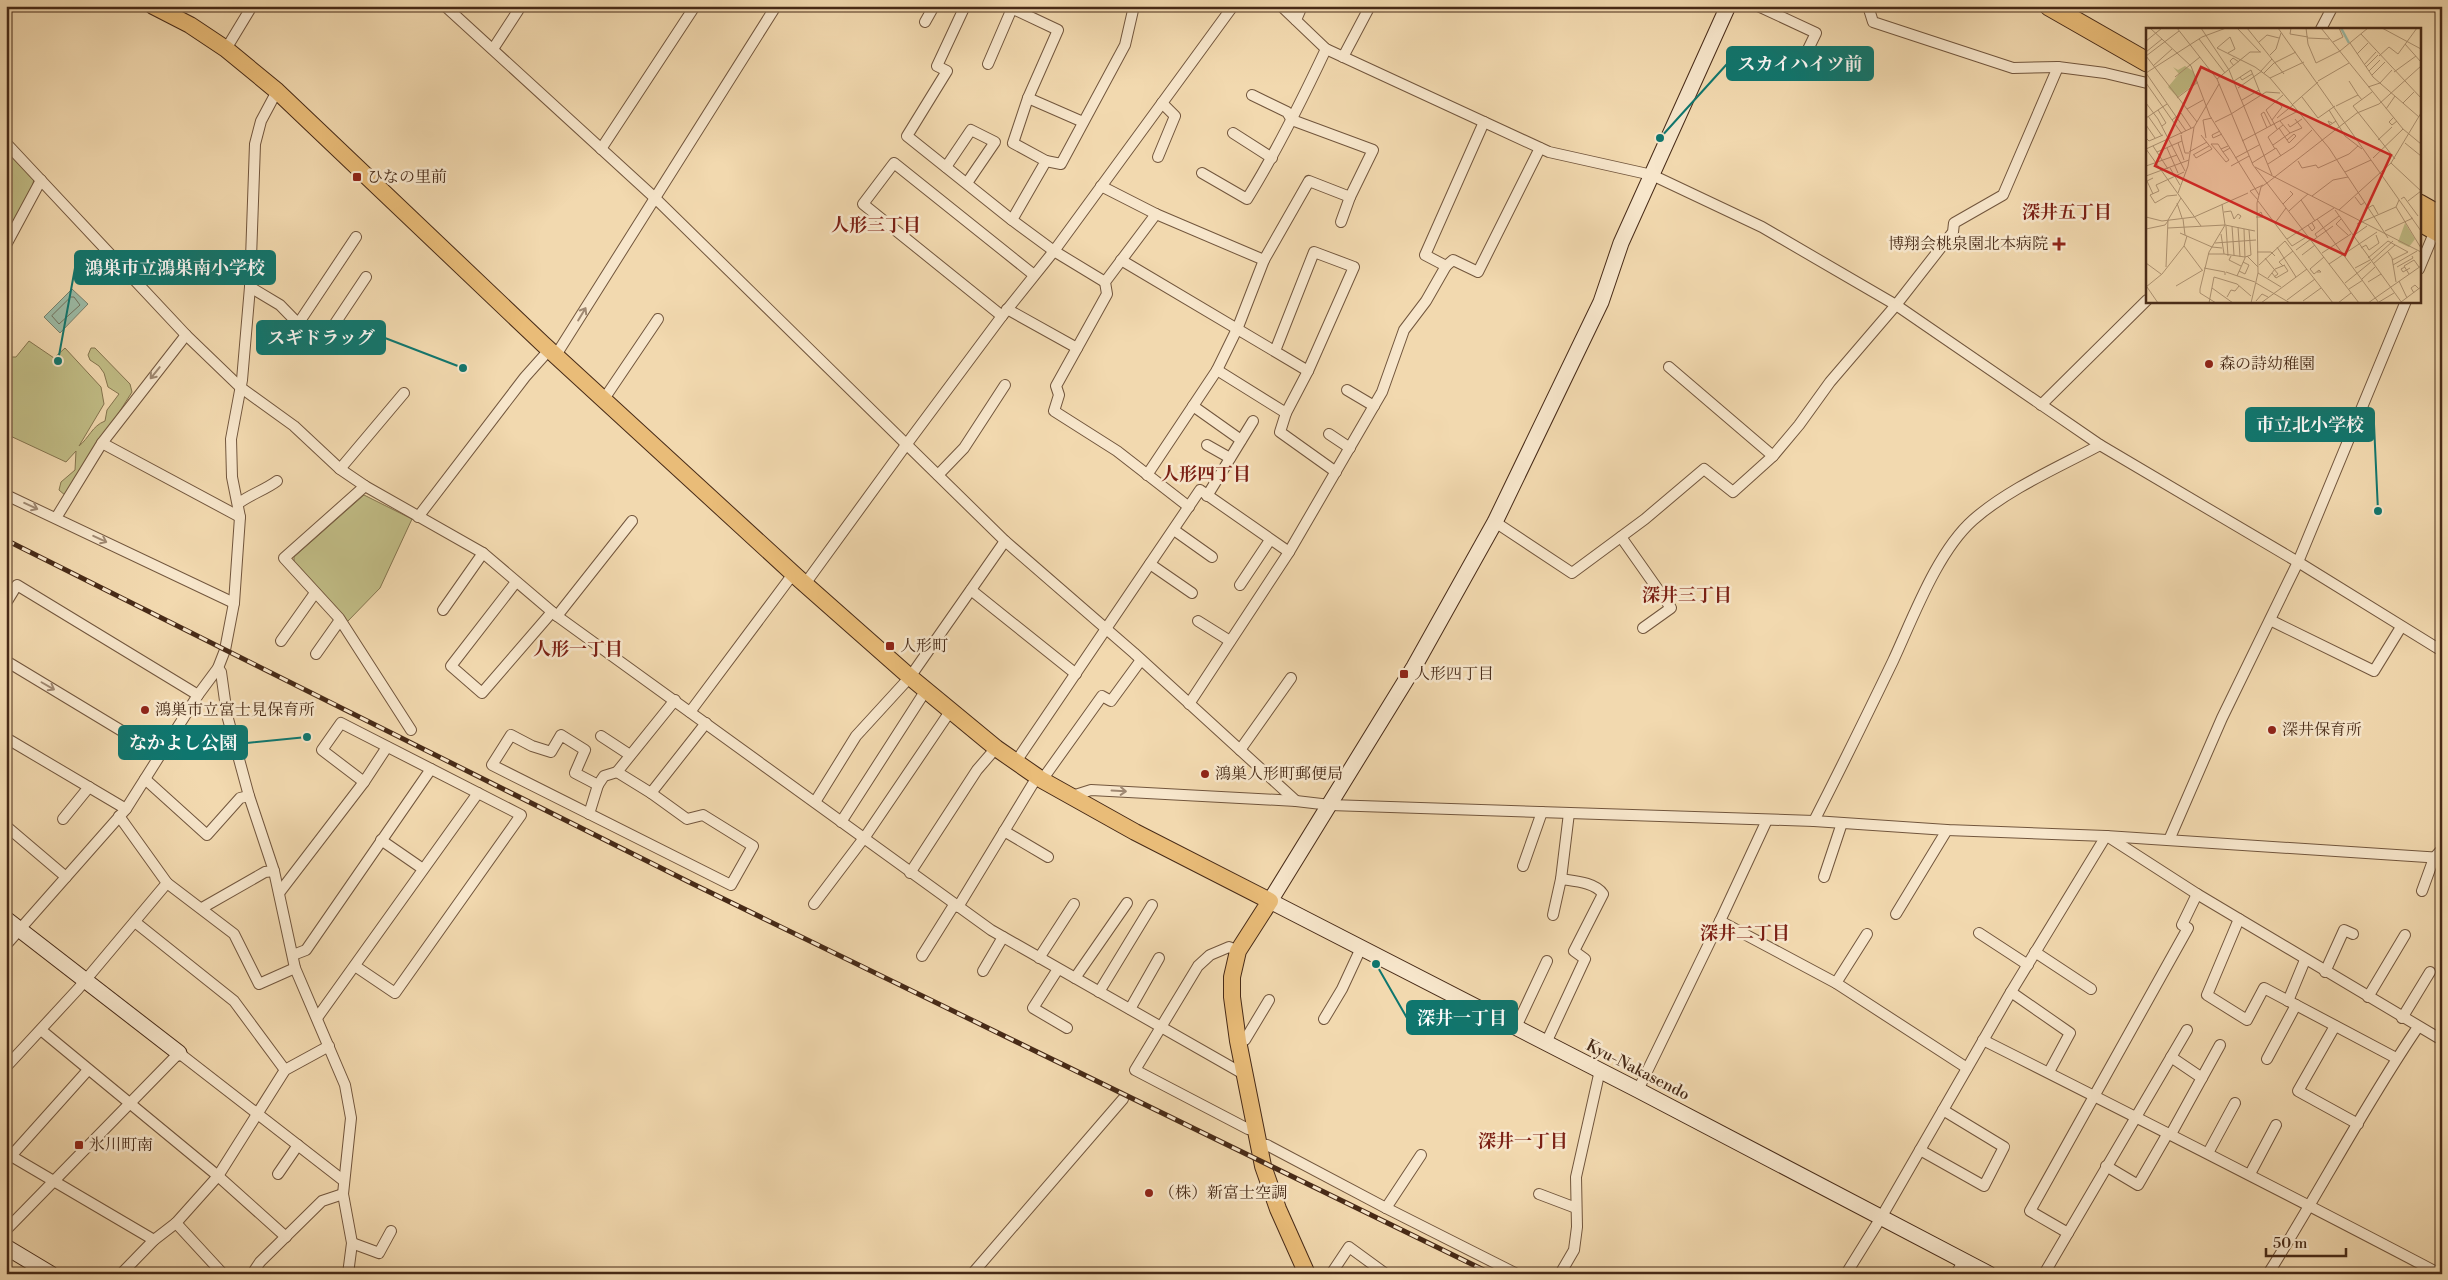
<svg xmlns="http://www.w3.org/2000/svg" width="2448" height="1280" font-family="'Libre Bodoni','Noto Serif JP',serif">
<rect width="100%" height="100%" fill="#f2d9af"/>
<filter id="stains"><feTurbulence type="fractalNoise" baseFrequency=".004" numOctaves="4"/><feColorMatrix values="0 0 0 0 .2 0 0 0 0 .09 0 0 0 0 .02 0 0 0 .5 -.17"/></filter>
<radialGradient id="worn" r=".72"><stop offset=".6" stop-color="#630" stop-opacity="0"/><stop offset="1" stop-color="#630" stop-opacity=".3"/></radialGradient>
<g fill="#c1bd86" stroke="#84744e">
<polygon points="6,149 34,179 31,193 6,238"/>
<path d="M29,341L54,358L65,348L101,387L104,404L79,446C89,438 92,426 105,421L107,410L119,394L108,387L104,373L99,366L90,360L88,355L91,348H95L130,384L132,392L66,496L59,490L61,482L75,470L76,451L66,462L6,434V365L11,357H16Z"/>
<polygon points="364,495 412,519 380,588 347,622 294,562 294,557"/>
</g>
<polygon fill="#9cbba6" stroke="#7a816d" points="72,289 88,304 60,333 44,317"/>
<g fill="none" stroke-linecap="round" stroke-linejoin="round">
<polygon stroke="#72725e" stroke-width="1" points="71,297 74,297 80,305 59,324 52,316"/>
<defs>
<g id="street">
<polyline points="445,6 655,198 1005,541 1134,653 1296,801"/>
<polyline points="965,6 937,66 947,71 907,136 1012,220"/>
<polyline points="1007,6 1058,30 1028,98 1013,143 1046,161 1012,220 1054,251 1105,282"/>
<polyline points="1281,6 1326,49 1484,122 1549,152 1652,175 1762,227 1896,305 2100,445 2298,562 2442,651"/>
<polyline points="1758,6 1816,33 1797,72"/>
<polyline points="1868,6 1873,22 2013,68 2058,67"/>
<polyline points="1296,20 1302,6"/>
<polyline points="925,22 934,6"/>
<polyline points="2321,29 2333,6"/>
<polyline points="226,49 252,6"/>
<polyline points="493,49 521,6"/>
<polyline points="1343,57 1370,6"/>
<polyline points="988,64 1013,6"/>
<polyline points="1028,98 1083,122"/>
<polyline points="1233,133 1272,158"/>
<polyline points="6,143 186,335 240,387 294,426 340,469 365,486 483,553 557,616 991,930 1240,1072 1244,1072"/>
<polyline points="601,149 695,6"/>
<polyline points="1158,157 1175,116 1162,103"/>
<polyline points="1046,161 1061,164 1125,45 1134,6"/>
<polyline points="946,167 971,130 995,142 967,183"/>
<path d="M1202,173L1247,199C1277,151 1302,100 1326,49"/>
<polyline points="1101,186 1156,214 1264,260 1309,181 1350,197 1373,150 1292,120 1287,112 1252,95"/>
<polyline points="1156,214 1105,282 1107,294 1056,386 1059,395 1054,411 1117,451 1189,507"/>
<polyline points="1341,222 1350,197"/>
<polyline points="6,245 41,180"/>
<polyline points="1121,260 1308,371 1354,267 1314,252 1275,351"/>
<polyline points="1446,266 1453,260 1478,272 1540,148"/>
<polyline points="2419,269 2437,226"/>
<polyline points="250,287 280,305 320,346 366,277"/>
<polyline points="1007,309 1077,348"/>
<polyline points="1002,316 863,204 894,163 1034,275"/>
<polyline points="298,324 356,237"/>
<polyline points="556,355 776,6"/>
<polyline points="1669,367 1773,456"/>
<polyline points="1217,370 1286,413"/>
<polyline points="1308,371 1286,413 1280,432 1336,472"/>
<polyline points="1347,390 1374,406"/>
<polyline points="604,399 658,319"/>
<polyline points="2041,405 2147,300"/>
<polyline points="1193,406 1241,440"/>
<polyline points="1329,434 1350,448"/>
<polyline points="102,443 240,517"/>
<polyline points="1207,445 1230,458"/>
<polyline points="340,469 404,393"/>
<polyline points="938,475 964,448 1005,385"/>
<polyline points="1147,475 1217,370 1238,327 1264,260"/>
<polyline points="365,486 284,558 339,618 411,730"/>
<polyline points="6,495 234,603"/>
<polyline points="1207,496 1253,421"/>
<path d="M239,503C251,494 265,490 277,481"/>
<polyline points="418,517 525,377 550,349"/>
<polyline points="56,518 102,443 186,335"/>
<polyline points="1495,522 1572,573 1645,519 1704,469 1733,492 1773,456 1799,425 1830,382 1896,305 1953,232 1954,223 2003,195 2058,67 2105,73 2147,83"/>
<polyline points="1174,530 1212,557"/>
<polyline points="1621,537 1671,608 1643,628"/>
<polyline points="1150,564 1192,593"/>
<polyline points="516,582 451,666 482,693 552,612"/>
<polyline points="805,584 906,445 1002,316 1054,251 1233,6"/>
<polyline points="1240,585 1270,540"/>
<polyline points="971,590 1076,674"/>
<polyline points="6,603 17,585 198,695"/>
<polyline points="443,610 483,553"/>
<polyline points="557,616 632,521"/>
<polyline points="1198,621 1230,641"/>
<polyline points="2272,621 2374,671 2401,627"/>
<polyline points="281,641 315,593"/>
<polyline points="316,654 340,620"/>
<polyline points="6,661 160,754"/>
<polyline points="218,668 221,672 227,715 249,796 274,871 295,968 345,1085 351,1118 343,1194 352,1243 348,1274"/>
<polyline points="675,700 617,772 651,793 706,723"/>
<polyline points="1189,704 1289,552 1382,392 1404,330 1426,301 1446,266 1425,255 1484,122"/>
<polyline points="690,712 793,574"/>
<polyline points="601,736 630,755"/>
<polyline points="6,738 126,809"/>
<polyline points="1240,750 1291,678"/>
<polyline points="1015,763 1200,490 1289,552"/>
<polyline points="617,772 604,776 598,785 575,773 585,750 561,735 551,752 532,746 511,735 492,765 731,885 753,846 703,815 687,819 651,793"/>
<polyline points="145,779 207,835 240,798 249,796"/>
<polyline points="1042,780 1102,696 1111,701 1141,660"/>
<polyline points="1072,796 1091,790 1296,801 1330,805 1814,821 1947,830 2106,836 2442,858"/>
<polyline points="815,802 856,736 910,677 1005,541"/>
<polyline points="589,814 598,785"/>
<polyline points="63,819 89,787"/>
<polyline points="1767,820 1720,921 1836,983 1967,1068"/>
<path d="M1814,821C1841,768 1867,715 1893,661C1913,618 1937,552 1973,520C2008,489 2059,467 2100,445"/>
<polyline points="841,822 926,690"/>
<polyline points="6,826 66,877"/>
<polyline points="1004,831 1048,857"/>
<polyline points="2107,836 2197,894 2442,1040"/>
<polyline points="381,840 423,869"/>
<polyline points="2169,840 2222,718 2298,562 2406,301"/>
<polyline points="1523,866 1542,812"/>
<polyline points="910,873 977,770 996,748"/>
<polyline points="1824,877 1842,823"/>
<polyline points="167,883 234,934 259,984 295,968"/>
<polyline points="2422,891 2434,858 2442,849"/>
<polyline points="279,893 364,782 387,747"/>
<polyline points="814,904 867,834 951,710"/>
<polyline points="958,907 1037,777"/>
<polyline points="202,908 265,872 274,871"/>
<polyline points="1896,914 1947,830"/>
<polyline points="1553,915 1561,879 1569,813"/>
<polyline points="2239,919 2207,995 2247,1020 2264,988 2396,1058"/>
<polyline points="135,922 234,1001 285,1070"/>
<polyline points="1979,933 2028,965"/>
<polyline points="6,945 126,809 198,695 218,668 225,650 234,603 240,517 232,477 231,439 242,380 250,287 255,144 261,121 277,91"/>
<polyline points="1238,951 1229,947 1210,955 1198,966 1135,1070 1248,1129 1256,1130"/>
<polyline points="2035,952 2091,989"/>
<polyline points="293,955 306,950 431,769"/>
<polyline points="922,956 954,905"/>
<polyline points="1039,958 1074,904"/>
<polyline points="355,966 395,993 521,815 341,723 322,750 364,782"/>
<polyline points="1058,969 1033,1008 1067,1028"/>
<polyline points="983,971 1003,937"/>
<polyline points="2325,972 2344,930 2353,934"/>
<polyline points="1075,978 1127,903"/>
<polyline points="1836,983 1867,934"/>
<polyline points="1099,992 1152,905"/>
<polyline points="2011,992 2070,1033 2049,1072"/>
<polyline points="2368,997 2405,935"/>
<polyline points="2288,1001 2305,960"/>
<polyline points="1130,1009 1159,958"/>
<polyline points="317,1018 478,793"/>
<polyline points="2402,1018 2430,972"/>
<polyline points="1324,1019 1342,989 1361,948"/>
<polyline points="2335,1026 2298,1091 2358,1124"/>
<polyline points="1516,1027 1547,961"/>
<polyline points="41,1030 218,1176 286,1237"/>
<path d="M1983,1040C2136,1117 2288,1194 2440,1274"/>
<polyline points="1238,1041 1245,1040 1269,1000"/>
<path d="M1546,1043L1585,959L1574,951L1603,894C1595,882 1573,881 1561,879"/>
<polyline points="2171,1057 2202,1078"/>
<polyline points="2267,1059 2296,1005"/>
<polyline points="6,1067 78,989 167,883 119,816"/>
<polyline points="1638,1090 1720,921"/>
<polyline points="2171,1134 2220,1045"/>
<polyline points="1259,1144 1267,1145 1386,1208 1517,1274"/>
<polyline points="1920,1150 1984,1186 2004,1147 1943,1110"/>
<polyline points="6,1153 154,1240"/>
<polyline points="2208,1153 2235,1103"/>
<polyline points="11,1156 88,1070"/>
<polyline points="2106,1166 2138,1185 2168,1133"/>
<polyline points="278,1174 298,1145"/>
<polyline points="2250,1174 2276,1125"/>
<polyline points="1539,1194 1576,1208"/>
<polyline points="1386,1208 1421,1155"/>
<polyline points="176,1223 223,1274"/>
<polyline points="6,1230 179,1053 344,1181"/>
<polyline points="2068,1233 2030,1211 2188,928 2182,925 2197,894"/>
<polyline points="352,1243 379,1253 391,1231"/>
<polyline points="121,1274 154,1240 176,1223 218,1176 285,1070 329,1046"/>
<polyline points="252,1274 260,1262 322,1201 343,1194"/>
<polyline points="972,1274 1123,1099"/>
<polyline points="1331,1274 1349,1247 1386,1274"/>
<polyline points="1560,1274 1574,1250 1577,1227 1576,1177 1600,1070"/>
<polyline points="1846,1274 1882,1216 2011,992 2106,836"/>
<polyline points="1956,1274 1964,1260"/>
<polyline points="2044,1274 2187,1030"/>
<path d="M2268,1274C2319,1193 2364,1106 2418,1027"/>
</g>
<g id="secondary">
<polyline points="1728,6 1621,243 1601,302 1495,522 1414,667 1270,901 1638,1090 1989,1274"/>
<polyline points="6,919 179,1053"/>
<polyline points="6,1247 51,1274"/>
</g>
<polyline id="primary" points="153,6 190,25 226,49 277,91 543,344 798,578 910,677 996,748 1042,780 1135,832 1270,901 1238,951 1232,977 1232,997 1238,1041 1263,1166 1278,1209 1307,1274"/>
<g id="highway">
<polyline points="2049,6 2147,62"/>
<polyline points="2419,204 2442,217"/>
<polyline points="2419,221 2442,234"/>
</g>
</defs>
<use href="#street" stroke="#72563d" stroke-width="12"/>
<use href="#secondary" stroke="#472a17" stroke-width="17"/>
<use href="#primary" stroke="#472a17" stroke-width="18"/>
<use href="#highway" stroke="#472a17" stroke-width="21"/>
<use href="#street" stroke="#f7e6cb" stroke-width="10"/>
<use href="#secondary" stroke="#f7e6cb" stroke-width="15"/>
<use href="#primary" stroke="#e9bc78" stroke-width="16"/>
<use href="#highway" stroke="#e9bc78" stroke-width="19"/>
<defs>
<polyline id="rail" points="6,540 691,883 1492,1274"/>
</defs>
<use href="#rail" stroke="#472a17" stroke-width="5"/>
<use href="#rail" stroke="#f7e6cb" stroke-width="3" stroke-dasharray="9" stroke-linecap="butt"/>
</g>
<defs><path id="oneway-shaft" d="M-6 0H5M1.5-3L5.5 0L1.5 3" fill="none" stroke-width="1.6" stroke-linecap="round" stroke-linejoin="round" transform="scale(1.25)"/></defs>
<g stroke="#9f8871">
<use href="#oneway-shaft" transform="translate(582 314) rotate(-59)"/>
<use href="#oneway-shaft" transform="translate(155 373) rotate(129)"/>
<use href="#oneway-shaft" transform="translate(31 506) rotate(25)"/>
<use href="#oneway-shaft" transform="translate(100 539) rotate(25)"/>
<use href="#oneway-shaft" transform="translate(48 686) rotate(30)"/>
<use href="#oneway-shaft" transform="translate(1119 791) rotate(3)"/>
</g>
<g fill="#8f2418" stroke="#f7e6cb" stroke-width="2">
<rect x="352" y="172" width="10" height="10" rx="2.5"/>
<path d="M2056.5 236.5h5v5h5v5h-5v5h-5v-5h-5v-5h5z"/>
<circle cx="2209" cy="364" r="5"/>
<rect x="885" y="641" width="10" height="10" rx="2.5"/>
<rect x="1399" y="669" width="10" height="10" rx="2.5"/>
<circle cx="145" cy="710" r="5"/>
<circle cx="2272" cy="730" r="5"/>
<circle cx="1205" cy="774" r="5"/>
<rect x="74" y="1140" width="10" height="10" rx="2.5"/>
<circle cx="1149" cy="1193" r="5"/>
</g>
<g text-anchor="middle" dominant-baseline="central" stroke-width="5" stroke-linejoin="round" paint-order="stroke">
<g font-size="16" fill="#472a17" stroke="#f7e6cb" text-anchor="start">
<text x="367" y="177">ひなの里前</text>
<text x="2048" y="244" text-anchor="end">博翔会桃泉園北本病院</text>
<text x="2219" y="364">森の詩幼稚園</text>
<text x="900" y="646">人形町</text>
<text x="1414" y="674">人形四丁目</text>
<text x="155" y="710">鴻巣市立富士見保育所</text>
<text x="2282" y="730">深井保育所</text>
<text x="1215" y="774">鴻巣人形町郵便局</text>
<text x="89" y="1145">氷川町南</text>
<text x="1159" y="1193">（株）新富士空調</text>
</g>
<g font-size="16" fill="#472a17" stroke="#f7e6cb">
<text transform="translate(1638 1070) rotate(27)">Kyu-Nakasendo</text>
</g>
<g font-size="18" font-weight="bold" fill="#7a1f14" stroke="#f7e6cb">
<text x="2067" y="212">深井五丁目</text>
<text x="876" y="225">人形三丁目</text>
<text x="1206" y="474">人形四丁目</text>
<text x="1687" y="595">深井三丁目</text>
<text x="578" y="649">人形一丁目</text>
<text x="1745" y="933">深井二丁目</text>
<text x="1523" y="1141">深井一丁目</text>
</g>
</g>
<g transform="translate(2146 28)">
<rect width="275" height="275" fill="#f2d9af"/>
<path d="M39,38L47,43L51,54L31,69L22,59L33,46L27,39L32,42ZM259,195L269,211L263,219L252,214Z" fill="#c1bd86"/>
<path fill="none" stroke="#9cbba6" stroke-width="2.5" d="M195,0L203,15"/>
<path fill="none" stroke="#ae9372" stroke-width="1" d="M4,0L45,38L64,88L113,167M31,0L71,51L107,137L213,275M55,0L83,42L126,147M91,0L114,24M101,0L138,46M132,0L275,203M145,0L144,6L162,9M160,0L162,16L170,35L194,23L222,0M175,0L257,101L275,116M236,0L275,21M215,6L275,70M162,10L183,11M53,11L79,45M0,13L16,0M113,14L121,7L133,10M187,14L197,9L193,0M204,15L227,49L273,89M259,16L275,34M71,20L109,39L124,50L183,120L242,210M71,20L84,9L89,21L82,25M0,24L16,11M211,26L222,15M124,27L130,21L135,5M0,28L51,94M0,28L33,3M233,28L243,19L252,26L271,0M218,37L230,24M7,38L26,21M88,38L84,33L87,30L93,34M220,39L232,27M115,43L126,31M223,43L234,32M248,44L270,28M0,45L40,103M0,45L56,9L80,0M118,45L128,35L150,24M226,47L239,34M29,49L54,29M94,49L96,52L106,46M124,50L158,34M71,51L104,24H115M88,53L105,42L115,67M172,53L203,35M203,53L212,67M0,55L36,106M222,59L234,55L246,42M92,60L116,43M226,64L207,78L249,131M156,69L172,90L189,78M31,70L52,54M96,72L113,62M0,75L12,91L39,143M257,75L268,64M146,77L172,54M190,78L212,67L216,72M41,81L57,72M240,81L249,68M12,82L20,95L16,98M183,82L199,108L212,118M85,86L120,64L134,65M2,88L16,108M248,89L243,94L246,97L251,93M0,90L21,76M131,90L147,77M26,92L35,85L45,100M126,92L120,82L137,67M134,93L144,105L156,100L149,91M69,94L85,86M186,95L182,93L184,97L190,93M142,96L144,99L156,91M0,97L9,110M121,100L115,86L118,84L125,98M133,100L143,115L150,108L148,106L141,112M131,101L126,92L136,79L131,73M74,103L66,107L67,110L76,106M0,110L3,113L17,107M60,110L57,92L66,90M232,112L246,99M36,113L39,125H43M96,113L152,83M32,115L38,132M259,115L275,128M127,117L144,105M7,118L22,141M82,118L75,121L77,124L84,120M21,120L32,145M0,121L48,99L73,56M0,121L55,198M75,121L72,116H65L80,134L83,132L77,124M129,121L122,109L137,97M11,124L36,113L35,107M43,124L61,114M47,127L63,118M48,127L50,130L66,121L55,107M89,130L113,117M227,130L257,101M152,133L156,140L170,137L172,140L203,126L212,118L216,121M106,135L130,120L135,128M245,135L275,163M122,136L148,119L166,102M0,138L31,127M85,138L103,128M109,139L275,224M24,140L34,157M199,144L225,132M0,148L43,132M121,155L211,85L233,76L275,38M32,165L42,138L48,99M7,166L1,153L7,150M162,166L155,172L169,193M31,167L21,168L9,175L4,167L13,163L10,157L38,144M166,168L187,152L202,149M209,169L215,177L219,174M255,171L258,169L272,188M112,172L104,163L117,157M253,172L250,179L275,220M112,173L146,218L162,208M262,173L275,163M31,175L36,190M137,176L147,166L144,163M222,180L227,177L232,186M189,182L256,275M193,182L245,135L275,85M143,183L155,172M78,184L85,183L88,191L92,186L95,188L93,191M0,189L16,193L48,189L102,165M110,189H117L115,184L111,187M37,191L39,207M171,191L233,275M195,191L190,196L202,207M129,195L140,180M211,196L250,179M162,197L166,203L169,200L166,195M80,198L82,228M86,198L88,227M92,199L94,229M22,200L79,197L109,203M0,201L19,197L22,193M239,203L267,190M34,205L66,219L76,220M75,206L78,226L99,229L105,227L103,202M207,208L221,198M171,209L169,206L193,188M141,211L188,180M166,213L187,198M69,215L110,212M38,218L56,242M131,219L150,249M215,220L220,217L223,222L233,215L230,207M150,222L165,211M111,224H125L129,228M242,224L246,230L250,254M176,225L205,206M62,226H78M156,227L169,217M85,228L83,232L95,238M101,228L112,239M119,230L132,246L128,249M222,230L242,213L262,224L246,232M225,233L247,213M0,235L15,246M183,236L231,204M227,236L249,217M113,237L139,213L187,275M247,237L271,223M137,238L133,234L147,223M20,239L22,192L35,170M251,239L267,230L266,228M259,239L255,241L257,244L264,240M58,240L79,244V247M209,240L224,232M93,243L99,246L103,237L97,234M80,244L109,254M171,244H175L173,242L168,246L164,241L178,229M112,245L135,259M126,245L130,250L142,243L138,237M263,246L258,238L268,232L273,239M91,248L99,230L98,201M122,250L129,241L139,237M216,251L229,239M253,253L261,270M222,254L235,246M110,255L144,275M199,255L225,234M30,258L57,242M0,259L16,246L38,218L41,208M1,259L12,275M66,260L87,275M203,261L217,252M268,265L265,260L269,257L273,261M81,269L85,262L89,263L93,258M141,272L169,251M110,273L116,266L122,269M157,273L175,260M233,274L248,265M255,274L275,259M63,275L68,249L91,256L105,268M70,275L54,265V261L63,224L79,197L76,176M105,275L112,245L111,175L115,159L121,155M115,275L161,241M192,275L205,265M222,275L275,238"/>
<path fill="#d62828" fill-opacity="0.15" stroke="#d62828" stroke-width="2.5" d="M55,39L245,127L199,227L9,138Z"/>
<rect width="275" height="275" fill="none" stroke="#472a17" stroke-width="2.5"/>
</g>
<path fill="none" stroke="#0f766e" stroke-width="2" d="M1660 138L1727 64M58 361L75 268M463 368L385 338M2378 511L2374 424M307 737L247 743M1376 964L1407 1018"/>
<g fill="#0f766e" stroke="#f7e6cb" stroke-width="2">
<circle cx="1660" cy="138" r="5"/>
<circle cx="58" cy="361" r="5"/>
<circle cx="463" cy="368" r="5"/>
<circle cx="2378" cy="511" r="5"/>
<circle cx="307" cy="737" r="5"/>
<circle cx="1376" cy="964" r="5"/>
</g>
<g fill="#0f766e" stroke="#0f766e" stroke-width="2">
<rect x="1727" y="47" width="146" height="33" rx="5"/>
<rect x="75" y="251" width="200" height="33" rx="5"/>
<rect x="257" y="321" width="128" height="33" rx="5"/>
<rect x="2246" y="408" width="128" height="33" rx="5"/>
<rect x="119" y="726" width="128" height="33" rx="5"/>
<rect x="1407" y="1001" width="110" height="33" rx="5"/>
</g>
<g font-size="18" text-anchor="middle" font-weight="bold" fill="#fff">
<text x="1800" y="70">スカイハイツ前</text>
<text x="175" y="274">鴻巣市立鴻巣南小学校</text>
<text x="321" y="344">スギドラッグ</text>
<text x="2310" y="431">市立北小学校</text>
<text x="183" y="749">なかよし公園</text>
<text x="1462" y="1024">深井一丁目</text>
</g>
<rect width="2448" height="1280" fill="none" stroke="#f2d9af" stroke-width="25"/>
<rect x="8" y="8" width="2433" height="1265" fill="none" stroke="#472a17" stroke-width="2.5"/>
<rect x="12" y="12" width="2423" height="1255" fill="none" stroke="#472a17"/>
<path d="M2266 1248v8h80v-8" fill="none" stroke="#472a17" stroke-width="2.5"/>
<text x="2273" y="1248" font-size="15" fill="#472a17" stroke="#f7e6cb" stroke-width="4" paint-order="stroke">50 m</text>
<rect width="100%" height="100%" filter="url(#stains)"/>
<rect width="100%" height="100%" fill="url(#worn)"/>
</svg>
